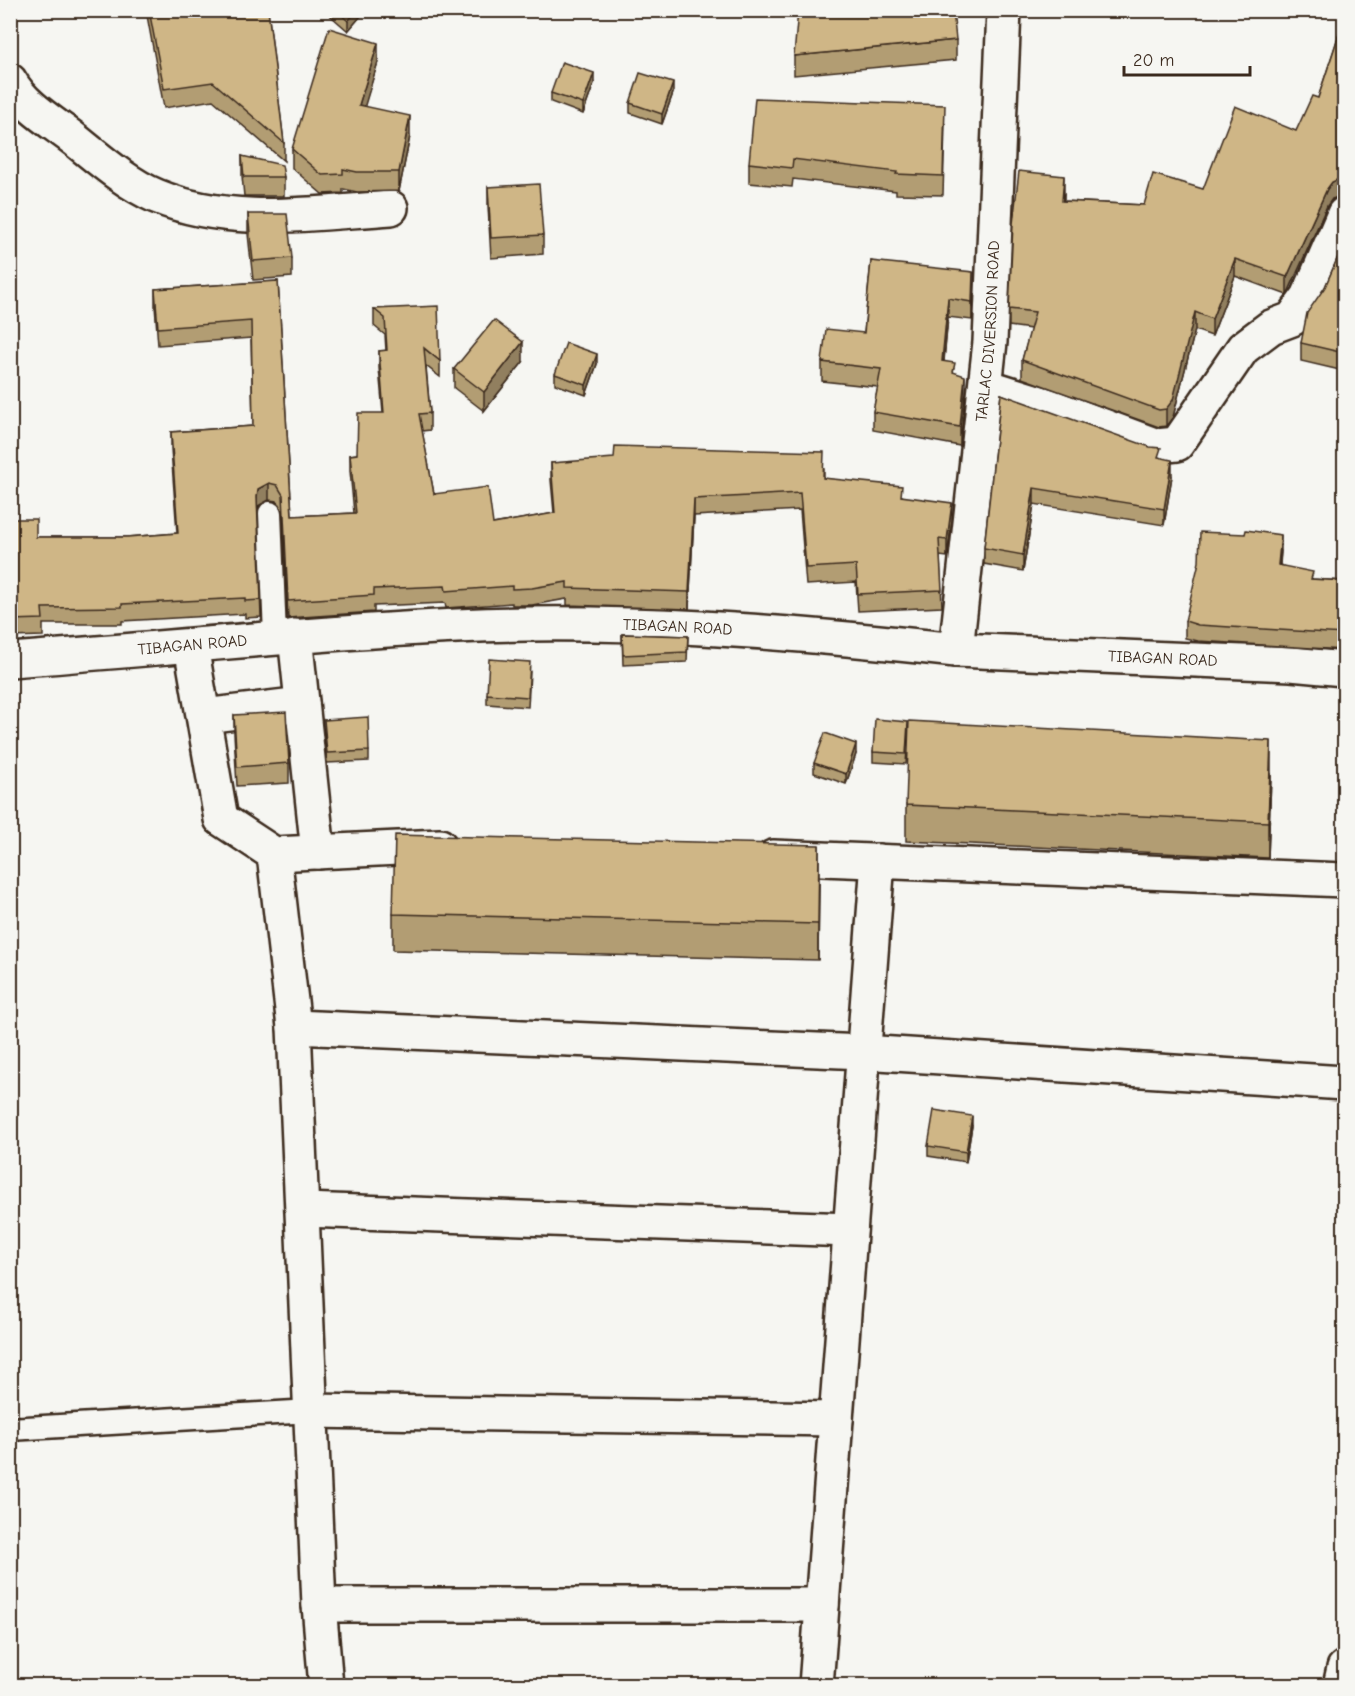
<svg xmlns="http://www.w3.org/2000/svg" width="1355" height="1696" font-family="'Comic Neue',sans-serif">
<rect width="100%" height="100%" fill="#f6f6f2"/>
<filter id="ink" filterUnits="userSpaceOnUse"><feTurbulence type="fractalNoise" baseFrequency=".0167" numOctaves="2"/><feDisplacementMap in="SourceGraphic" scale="12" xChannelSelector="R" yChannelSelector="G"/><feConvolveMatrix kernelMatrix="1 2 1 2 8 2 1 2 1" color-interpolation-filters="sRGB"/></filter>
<g filter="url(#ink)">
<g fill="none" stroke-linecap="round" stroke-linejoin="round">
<defs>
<g id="service">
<polyline points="270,513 275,636"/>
<polyline points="10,1429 311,1411"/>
</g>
<g id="minor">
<path d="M10,81C24,106 52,122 74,139C99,159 126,183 156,196C231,227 313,213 391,208"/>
<polyline points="986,386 1050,406 1157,446 1177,444 1243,348 1271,327 1292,319 1308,297 1344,214"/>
<polyline points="295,636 318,852"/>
<polyline points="191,646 221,819 274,854 440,846"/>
<polyline points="204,716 302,704"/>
<polyline points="274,854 294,1027 319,1605 326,1686"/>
<polyline points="773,857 1344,880"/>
<polyline points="294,1027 863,1052 1344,1083"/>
<polyline points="304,1210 850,1230"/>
<polyline points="311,1411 836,1419"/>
<polyline points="319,1605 822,1605"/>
<polyline points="816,1686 878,861"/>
<polyline points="1340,1686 1344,1668"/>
</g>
<g id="tertiary">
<path id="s1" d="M956,650L1291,664L1344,669"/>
</g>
<g id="secondary">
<path id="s2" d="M10,660C159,649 308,633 457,626C624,618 790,632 956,650L990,342L1004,10"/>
</g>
</defs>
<use href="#service" stroke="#3b2a1e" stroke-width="27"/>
<use href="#minor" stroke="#3b2a1e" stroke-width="38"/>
<use href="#tertiary" stroke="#3b2a1e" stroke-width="38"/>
<use href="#secondary" stroke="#3b2a1e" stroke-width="38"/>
<use href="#service" stroke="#f6f6f2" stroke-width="22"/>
<use href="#minor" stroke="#f6f6f2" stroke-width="33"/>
<use href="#tertiary" stroke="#f6f6f2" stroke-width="33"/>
<use href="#secondary" stroke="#f6f6f2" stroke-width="33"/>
</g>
<g fill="#b29d73" stroke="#3b2a1e" stroke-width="1.5">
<polygon points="146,10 268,10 284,143 284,161 213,100 164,108"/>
<polygon points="324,10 366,10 348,31"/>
<polygon points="1344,19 1344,196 1341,196 1332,199 1327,206 1287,295 1235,276 1212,336 1195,330 1173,417 1166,426 1159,427 1022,378 1022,360 1031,329 1009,326 1009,309 1064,193 1064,201 1144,205 1203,189 1296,131 1318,98"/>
<polygon points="956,40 956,60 794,75 794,56"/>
<polygon points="378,62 364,106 410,136 399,191 357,192 343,189 343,193 322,194 292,168 292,149"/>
<polygon points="594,83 583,114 551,102 551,93"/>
<polygon points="673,93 662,124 630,113 630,103"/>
<polygon points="945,124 943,195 896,194 896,191 793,179 792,187 749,183 749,163"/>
<polygon points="242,156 284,177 284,196 244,196 242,176"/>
<polygon points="488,187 543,235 543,254 491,258 488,206"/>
<polygon points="248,214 292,258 292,277 253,280 248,234"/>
<polygon points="1344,243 1344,371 1301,361 1301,343"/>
<polygon points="871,261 973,291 972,320 948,317 944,361 965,395 960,446 873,430 873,412 878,387 822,381 822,362 864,333"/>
<polygon points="278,281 292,516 354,513 350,471 350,455 357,454 383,413 379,368 379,351 386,351 385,335 374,326 374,309 440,361 440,377 426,366 430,413 430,430 422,431 434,494 493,524 554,513 551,480 551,463 824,469 824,478 902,496 952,520 947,557 940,556 942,607 858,611 856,582 806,585 800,510 694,516 689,609 567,605 567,599 532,605 512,605 512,603 446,608 445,603 374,606 374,612 288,618 283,512 277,501 269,500 258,506 257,511 261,617 245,618 245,614 122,621 122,624 43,624 43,636 10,637 10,519 36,537 127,537 177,533 171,449 171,432 253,426 251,338 158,345 155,306 155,289"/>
<polygon points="523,362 484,411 454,388 454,369"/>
<polygon points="597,364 586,395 555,384 555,374"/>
<polygon points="1001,394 1161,458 1172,476 1164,525 1034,504 1023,571 984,564 984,548"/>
<polygon points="1245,534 1281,551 1280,565 1313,579 1344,581 1344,650 1198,641 1185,638 1185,621"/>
<polygon points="622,634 688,636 687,662 623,665"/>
<polygon points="530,672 528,707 487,704 487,694"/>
<polygon points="234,715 289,763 289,783 237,786 234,734"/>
<polygon points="324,720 369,751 369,761 327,763 324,730"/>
<polygon points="908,732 906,764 873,762 873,752"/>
<polygon points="856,754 846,784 814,773 814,763"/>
<polygon points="1271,776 1268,858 906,841 906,805"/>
<polygon points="819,881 818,960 393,950 393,914"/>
<polygon points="972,1126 966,1162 928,1156 928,1146"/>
</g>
<g fill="#917f5e" stroke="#3b2a1e" stroke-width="1.5">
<polygon points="357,10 366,10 348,31 348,21"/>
<polygon points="378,43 378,62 359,125 359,105"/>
<polygon points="594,73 594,83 583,114 583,104"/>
<polygon points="673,83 673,93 662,124 662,114"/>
<polygon points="410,116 410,136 399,191 399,172"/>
<polygon points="1064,176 1064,193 1062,218 1062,201"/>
<polygon points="1341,178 1341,196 1332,199 1327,206 1287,295 1287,277 1327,189 1332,182"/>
<polygon points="1235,259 1235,276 1212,336 1212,319"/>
<polygon points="973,272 973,291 972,320 972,302"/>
<polygon points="948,298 948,317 942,379 942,361"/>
<polygon points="1195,312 1195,330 1173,417 1166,426 1166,409"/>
<polygon points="523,342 523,362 484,411 484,392"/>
<polygon points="597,354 597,364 586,395 586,385"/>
<polygon points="965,376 965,395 960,446 960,427"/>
<polygon points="1172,460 1172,476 1164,525 1164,509"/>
<polygon points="269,483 269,500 258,506 257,514 257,497 258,489"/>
<polygon points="1034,488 1034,504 1023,571 1023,555"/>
<polygon points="694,499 694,516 689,609 689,592"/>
<polygon points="952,503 952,520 947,557 947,540"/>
<polygon points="1281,535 1281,551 1278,581 1278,565"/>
<polygon points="1271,741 1271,776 1268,858 1268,822"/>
<polygon points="856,744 856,754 846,784 846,774"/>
<polygon points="819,845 819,881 818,960 818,924"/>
<polygon points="972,1116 972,1126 966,1162 966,1152"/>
</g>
<g fill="#cfb686" stroke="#3b2a1e" stroke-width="1.5">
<polygon points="149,10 268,10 284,143 213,82 164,89"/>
<polygon points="336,10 357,10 348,21"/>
<polygon points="798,10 953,10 956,40 794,56"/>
<polygon points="1344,19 1344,178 1341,178 1332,182 1327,189 1287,277 1235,259 1212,319 1195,312 1173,400 1166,409 1159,410 1022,360 1035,312 1009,309 1013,224 1019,171 1064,176 1062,201 1144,205 1153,174 1203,189 1235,106 1296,131 1312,96 1318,98"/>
<polygon points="329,28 378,43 359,105 410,116 399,172 357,172 343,169 343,174 322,175 292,149"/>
<polygon points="562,62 594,73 583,104 551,93"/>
<polygon points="640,73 673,83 662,114 630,103"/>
<polygon points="755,98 945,105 943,176 896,174 897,172 793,159 792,168 749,163"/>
<polygon points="242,156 282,165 284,177 244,177"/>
<polygon points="539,184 543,235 491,238 488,187"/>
<polygon points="248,214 287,214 292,258 253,261"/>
<polygon points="1344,243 1344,353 1301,343 1307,313 1325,287"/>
<polygon points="871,261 973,272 972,302 948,298 942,361 955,363 953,372 965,376 960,427 873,412 881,369 822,362 826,329 864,333"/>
<polygon points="278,281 292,516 356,513 350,455 357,454 358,413 384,413 379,351 387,350 385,318 374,309 438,306 440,361 424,348 430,413 419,414 434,494 488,487 493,524 555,513 551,463 614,458 615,446 824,452 823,478 902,486 901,496 952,503 947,540 939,539 942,590 858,594 856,565 806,568 800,493 694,499 689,592 567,588 567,582 532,588 512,589 512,586 446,591 445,586 374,589 374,595 288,601 283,495 277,485 269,483 258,489 257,497 261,600 245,601 245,598 122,604 122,607 42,608 43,619 10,620 10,519 36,519 36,537 127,537 178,533 171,432 253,426 251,321 158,328 155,289"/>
<polygon points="494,320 523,342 484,392 454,369"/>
<polygon points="566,343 597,354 586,385 555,374"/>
<polygon points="1001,394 1150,447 1161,448 1158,457 1172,460 1164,509 1034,488 1023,555 984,548"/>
<polygon points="1246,530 1281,535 1278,565 1313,572 1311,579 1344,581 1344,634 1198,625 1185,621 1199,562 1200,532 1245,534"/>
<polygon points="622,634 688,636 687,652 623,655"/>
<polygon points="489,659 530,662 528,697 487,694"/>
<polygon points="286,712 289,763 237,767 234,715"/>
<polygon points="368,717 369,751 327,753 324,720"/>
<polygon points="875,719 908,722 906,754 873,752"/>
<polygon points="909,721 1271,741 1268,822 906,805"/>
<polygon points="825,733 856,744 846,774 814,763"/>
<polygon points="395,835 819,845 818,924 393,914"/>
<polygon points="934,1110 972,1116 966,1152 928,1146"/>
</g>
</g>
<g text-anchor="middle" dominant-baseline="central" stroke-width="4.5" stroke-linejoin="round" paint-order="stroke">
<g font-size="16" fill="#3b2a1e" stroke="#f6f6f2">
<text stroke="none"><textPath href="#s2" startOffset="1269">TARLAC DIVERSION ROAD</textPath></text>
<text stroke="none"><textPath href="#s2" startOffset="669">TIBAGAN ROAD</textPath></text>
<text stroke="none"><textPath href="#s2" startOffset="183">TIBAGAN ROAD</textPath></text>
<text stroke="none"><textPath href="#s1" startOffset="207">TIBAGAN ROAD</textPath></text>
</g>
</g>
<rect width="1355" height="1696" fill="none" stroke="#f6f6f2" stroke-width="36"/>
<rect x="18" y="18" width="1319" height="1660" fill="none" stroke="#3b2a1e" stroke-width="2" filter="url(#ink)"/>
<path d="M1124 66v9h126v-9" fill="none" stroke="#3b2a1e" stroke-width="3"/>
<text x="1133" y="66" font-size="18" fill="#3b2a1e" stroke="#f6f6f2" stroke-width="4.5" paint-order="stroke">20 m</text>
</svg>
